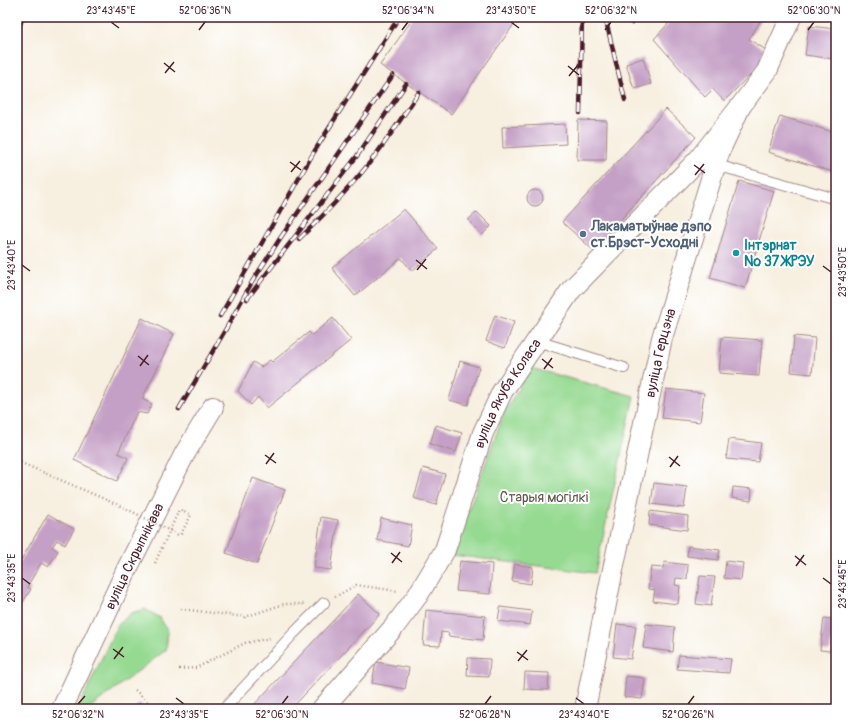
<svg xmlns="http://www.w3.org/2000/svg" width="853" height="726" font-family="Pangolin,sans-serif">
<rect width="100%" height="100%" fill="#fff"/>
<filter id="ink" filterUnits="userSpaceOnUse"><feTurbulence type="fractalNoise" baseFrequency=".025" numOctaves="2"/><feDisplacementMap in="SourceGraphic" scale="8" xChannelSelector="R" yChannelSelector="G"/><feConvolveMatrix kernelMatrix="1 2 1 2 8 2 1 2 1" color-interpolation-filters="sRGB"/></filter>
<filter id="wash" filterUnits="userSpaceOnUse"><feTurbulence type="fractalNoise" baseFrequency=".012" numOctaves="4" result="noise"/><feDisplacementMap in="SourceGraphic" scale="16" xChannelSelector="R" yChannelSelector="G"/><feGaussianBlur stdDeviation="0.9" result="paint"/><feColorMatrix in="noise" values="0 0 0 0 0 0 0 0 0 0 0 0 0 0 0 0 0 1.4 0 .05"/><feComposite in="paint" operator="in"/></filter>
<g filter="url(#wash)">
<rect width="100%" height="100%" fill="#f7efdf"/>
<g fill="#96da92" stroke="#707c5e">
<polygon points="531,368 634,396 595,573 452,555 504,413"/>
<polygon points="145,609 160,618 168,631 166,650 88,709 78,709 117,626 131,613"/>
</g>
<g id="blocks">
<g fill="#c5a0c6">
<polygon points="414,17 519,17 451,114 380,65"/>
<polygon points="661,17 763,17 749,39 769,52 757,68 724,101 713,89 705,97 654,39 668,24"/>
<polygon points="809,26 836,29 836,48 834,59 805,55"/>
<polygon points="643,58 651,84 634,89 626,64"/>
<polygon points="666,109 696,137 593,250 562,222"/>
<polygon points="780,116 836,133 836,173 768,152"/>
<polygon points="578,120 607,121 606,160 577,160"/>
<polygon points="565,124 566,144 503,148 502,127"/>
<polygon points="739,181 774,191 745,288 710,278"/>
<circle cx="535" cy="198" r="8"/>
<polygon points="404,209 438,249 412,271 401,258 355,296 332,268"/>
<polygon points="477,212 491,226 482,235 468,220"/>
<polygon points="495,315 514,322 505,348 486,341"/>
<polygon points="142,318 174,334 142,399 152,404 147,414 137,412 118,453 128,458 117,481 74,460"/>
<polygon points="333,318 351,340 267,408 258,397 251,405 238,391 253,362 261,367 270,360 272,362 309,332 312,335"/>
<polygon points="794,336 815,338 812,374 791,372"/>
<polygon points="722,337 762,340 759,376 719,373"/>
<polygon points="460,361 479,367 468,405 449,400"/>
<polygon points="666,389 704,393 700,422 662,418"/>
<polygon points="436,425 462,433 456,452 430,444"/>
<polygon points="729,439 761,443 758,462 726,459"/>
<polygon points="423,468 445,474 436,505 414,498"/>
<polygon points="253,478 285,490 257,564 226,553"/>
<polygon points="654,483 687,487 684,508 651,504"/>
<polygon points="733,487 752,489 751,501 732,498"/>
<polygon points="650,511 688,516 687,530 649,525"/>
<polygon points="48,514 74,529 65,545 57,540 52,547 58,551 48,567 41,563 27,587 31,589 17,612 17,567"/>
<polygon points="321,517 338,520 331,570 314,568"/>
<polygon points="381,518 412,525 408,546 377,540"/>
<polygon points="688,546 720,550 718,560 687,556"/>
<polygon points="460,561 492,564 490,594 456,591"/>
<polygon points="726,561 743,563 741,580 724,578"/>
<polygon points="664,562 688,565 687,579 676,578 675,585 680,586 678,604 653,601 655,590 648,589 651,567 663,568"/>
<polygon points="515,564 533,567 531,584 512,581"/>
<polygon points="700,576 715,577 711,606 696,604"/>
<polygon points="358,594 380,614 291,709 250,709"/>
<polygon points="500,607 532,611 530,625 498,621"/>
<polygon points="426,610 485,616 483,640 448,636 449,633 441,632 440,646 423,645"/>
<polygon points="824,618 834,619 830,651 820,650"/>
<polygon points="617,624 636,626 631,659 613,657"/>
<polygon points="646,624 675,627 673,652 643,648"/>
<polygon points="679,655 731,659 729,673 677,669"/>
<polygon points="468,658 490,659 489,677 467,676"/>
<polygon points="376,662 409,668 405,689 372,683"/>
<polygon points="525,672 549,673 548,690 524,689"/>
<polygon points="626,676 645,678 642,699 624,697"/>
<polygon points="140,703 145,709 133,709"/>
</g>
</g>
</g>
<g filter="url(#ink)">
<use href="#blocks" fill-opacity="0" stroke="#a08785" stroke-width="1"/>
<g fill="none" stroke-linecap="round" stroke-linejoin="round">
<defs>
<g id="service">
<polyline points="713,164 836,199"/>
<polyline points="537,341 624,368"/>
<polyline points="224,709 293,634 324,603"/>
</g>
<g id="minor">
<path id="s1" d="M62,709L127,569L184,455L213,407"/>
<path id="s2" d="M322,709L394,627L418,595L445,550L483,433L502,392L571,290L698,160L740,107"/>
<path id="s3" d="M585,709L611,579L662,338L720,150L740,107L767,71L791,17"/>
</g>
</defs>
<use href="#service" stroke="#a08785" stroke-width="12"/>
<use href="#minor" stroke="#a08785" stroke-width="22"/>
<g stroke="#a08785" stroke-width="2.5" stroke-dasharray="1 3" stroke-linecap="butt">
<polyline points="155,563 179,510 191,515 180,536"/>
<polyline points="335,597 356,585 398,591"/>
<polyline points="181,609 245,617 284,604 304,604"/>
<polyline points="179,669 196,668 245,643 271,638"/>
<polyline points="135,690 155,709"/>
</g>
<use href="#service" stroke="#fff" stroke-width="10"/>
<use href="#minor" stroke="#fff" stroke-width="20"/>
<defs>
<g id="rail">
<polyline points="605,17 625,100"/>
<polyline points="629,17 632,23"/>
<polyline points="17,31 23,17"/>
<polyline points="580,113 582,17"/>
<path d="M299,239C327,212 354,184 377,153C392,133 405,113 419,92"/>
<polyline points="247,299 357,156 406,84"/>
<polyline points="220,316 314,152 399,17"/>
<polyline points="179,409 227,327 252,282 281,237 393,75"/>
</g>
</defs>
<use href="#rail" stroke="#4a1f2b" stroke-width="4.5"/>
<use href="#rail" stroke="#fff" stroke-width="3" stroke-dasharray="9" stroke-linecap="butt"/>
<polyline stroke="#a08785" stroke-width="2.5" stroke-dasharray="1 3" stroke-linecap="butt" points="17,461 125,508 180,536"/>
</g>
</g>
<path fill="none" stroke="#4a1f2b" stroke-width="1.5" d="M111,22L119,28M511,22L519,28M199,30L205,22M402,30L408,22M605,30L611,22M808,30L814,22M164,63L175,72M568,66L579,75M165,73L174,62M569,76L578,65M290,162L301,170M694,165L705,173M291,172L300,161M695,175L704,164M416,260L427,269M22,265L30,271M823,266L831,272M417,270L426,259M138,356L149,365M542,359L553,368M140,366L148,355M544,369L552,358M265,455L276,463M669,457L680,466M266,464L274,453M670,467L678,456M391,553L402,562M795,556L806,565M392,563L400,552M796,566L804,555M22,578L30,584M823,578L831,584M113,649L124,657M517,652L528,660M114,659L123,647M518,661L527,650M176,698L184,704M576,698L584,704M78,704L85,696M282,704L288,696M485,704L491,696M688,704L694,696"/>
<circle fill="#5c6f8a" stroke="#fff" stroke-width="1.5" cx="583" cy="234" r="4"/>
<circle fill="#0f9aa8" stroke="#fff" stroke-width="1.5" cx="736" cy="253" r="4"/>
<g text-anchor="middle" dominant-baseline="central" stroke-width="4" stroke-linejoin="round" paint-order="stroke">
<g font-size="14" font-weight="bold" fill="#4e5e75" stroke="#fff" text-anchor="start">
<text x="591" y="226">Лакаматыўнае дэпо<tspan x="591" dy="16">ст.Брэст-Усходні</tspan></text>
</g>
<g font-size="14" font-weight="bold" fill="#0d838f" stroke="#fff" text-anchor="start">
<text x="744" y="245">Інтэрнат<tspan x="744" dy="16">№ 37 ЖРЭУ</tspan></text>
</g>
<g font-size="14" fill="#4a1f2b" stroke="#fff">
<text stroke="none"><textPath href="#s3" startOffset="364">вуліца Герцэна</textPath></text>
<text stroke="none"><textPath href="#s2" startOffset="371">вуліца Якуба Коласа</textPath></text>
<text stroke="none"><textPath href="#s1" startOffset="169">вуліца Скрыпнікава</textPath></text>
</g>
<g font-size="14" fill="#61574a" stroke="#fff">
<text x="544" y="497">Старыя могілкі</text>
</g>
</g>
<rect width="853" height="726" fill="none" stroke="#fff" stroke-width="44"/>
<rect x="22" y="22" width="809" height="682" fill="none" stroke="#4a1f2b" stroke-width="1.5"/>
<g font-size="10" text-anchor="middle" fill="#4a1f2b">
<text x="111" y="14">23°43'45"E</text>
<text x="205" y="14">52°06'36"N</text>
<text x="408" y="14">52°06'34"N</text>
<text x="511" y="14">23°43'50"E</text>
<text x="611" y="14">52°06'32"N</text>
<text x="814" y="14">52°06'30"N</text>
<text transform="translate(11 265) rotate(-90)" y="4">23°43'40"E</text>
<text transform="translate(842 272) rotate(-90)" y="4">23°43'50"E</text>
<text transform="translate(11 578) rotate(-90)" y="4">23°43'35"E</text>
<text transform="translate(842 584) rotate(-90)" y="4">23°43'45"E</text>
<text x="78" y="718">52°06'32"N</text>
<text x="184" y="718">23°43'35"E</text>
<text x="282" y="718">52°06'30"N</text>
<text x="485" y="718">52°06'28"N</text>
<text x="584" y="718">23°43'40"E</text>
<text x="688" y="718">52°06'26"N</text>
</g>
</svg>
